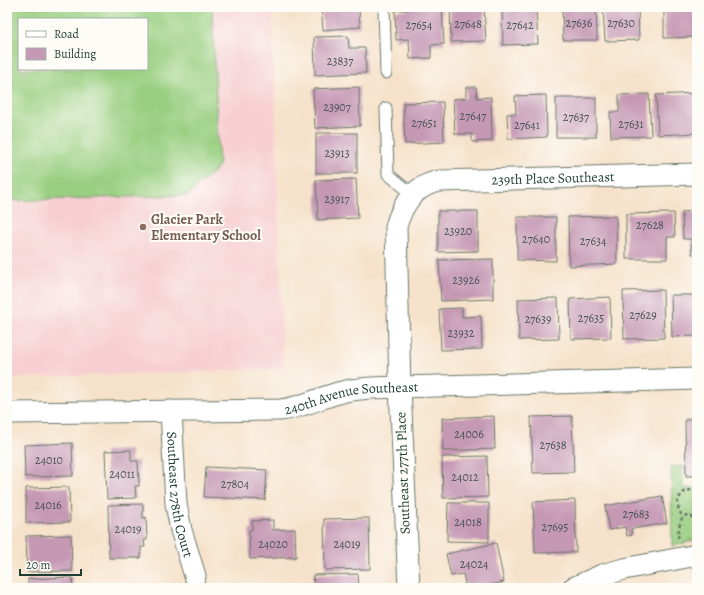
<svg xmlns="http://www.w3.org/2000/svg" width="704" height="595" font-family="Alegreya,serif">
<defs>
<pattern id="park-dots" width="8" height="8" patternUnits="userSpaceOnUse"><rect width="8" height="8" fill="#9acf81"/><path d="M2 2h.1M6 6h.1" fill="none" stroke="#7da96a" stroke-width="1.8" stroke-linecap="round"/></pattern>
</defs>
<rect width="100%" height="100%" fill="#fdfcf7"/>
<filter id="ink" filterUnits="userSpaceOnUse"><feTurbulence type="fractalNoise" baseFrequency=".025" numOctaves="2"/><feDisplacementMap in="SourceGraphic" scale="8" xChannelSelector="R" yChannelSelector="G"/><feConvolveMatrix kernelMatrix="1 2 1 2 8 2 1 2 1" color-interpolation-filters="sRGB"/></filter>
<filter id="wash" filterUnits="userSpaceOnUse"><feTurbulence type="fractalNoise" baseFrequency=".012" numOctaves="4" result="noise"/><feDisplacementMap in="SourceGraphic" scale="16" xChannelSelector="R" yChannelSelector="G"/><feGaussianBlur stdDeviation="0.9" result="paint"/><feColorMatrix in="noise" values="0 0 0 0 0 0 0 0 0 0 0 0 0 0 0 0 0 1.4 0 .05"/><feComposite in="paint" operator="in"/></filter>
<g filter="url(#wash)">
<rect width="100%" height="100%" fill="#f6e2ca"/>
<path fill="#f7cfd2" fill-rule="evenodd" d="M7,7H272L283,369L7,378ZM19,19H147V69H19Z"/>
<polygon fill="url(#park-dots)" stroke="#5c865a" points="683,466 683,488 697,488 697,538 692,541 672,546 671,467"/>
<path fill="#9acf81" stroke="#5c865a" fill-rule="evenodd" d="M7,7H212L219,166L188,195L7,201ZM19,19H147V69H19Z"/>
<g id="blocks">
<g fill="#c598b4">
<polygon points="321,7 359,7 360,27 323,30"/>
<polygon points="408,7 442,7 444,44 431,45 431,58 410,59 409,39 396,40 395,10 408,10"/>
<polygon points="450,7 484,7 486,41 451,42"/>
<polygon points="502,7 536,7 538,44 503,45"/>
<polygon points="562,7 596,7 597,40 563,40"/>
<polygon points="603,7 638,7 639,40 605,41"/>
<polygon points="664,7 697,7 697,37 664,38"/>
<polygon points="348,36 349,48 365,48 366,73 315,75 314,37"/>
<polygon points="359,87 360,126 315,128 313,89"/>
<polygon points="466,87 476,87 477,98 491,97 492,141 472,142 472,134 455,134 453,99 466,98"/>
<polygon points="697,93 697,133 658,135 656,95"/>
<polygon points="649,94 651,136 611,137 610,112 619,112 619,95"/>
<polygon points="546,95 547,137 508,139 507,114 516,114 515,96"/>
<rect x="556" y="98" width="40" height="39"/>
<polygon points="443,102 444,142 405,144 403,103"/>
<rect x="316" y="133" width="41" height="40"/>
<polygon points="356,179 358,218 318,220 316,180"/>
<polygon points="438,211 478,211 478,251 438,252"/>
<polygon points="697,211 697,254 692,254 691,239 683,239 682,212"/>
<polygon points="674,213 675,237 667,237 667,259 626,259 626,214"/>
<polygon points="616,216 617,264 569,266 568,217"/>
<polygon points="517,217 556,217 556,261 517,260"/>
<polygon points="493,259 493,299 441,301 439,260"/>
<polygon points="663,290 664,338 624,339 623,291"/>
<polygon points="671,295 697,295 697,336 672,337"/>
<polygon points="610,297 611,338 571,339 570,299"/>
<polygon points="558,298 559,339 519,340 518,299"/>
<polygon points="462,308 462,317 481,316 482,349 441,350 439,309"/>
<polygon points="494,416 495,449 443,451 442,418"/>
<polygon points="572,416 574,472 533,473 531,417"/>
<polygon points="697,419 697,476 686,476 685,420"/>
<polygon points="72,443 73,476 25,477 24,445"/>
<polygon points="131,450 131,461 138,461 139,486 135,486 136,498 107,499 105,451"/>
<polygon points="487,456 488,497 443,498 442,457"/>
<polygon points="206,467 267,470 265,500 204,497"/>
<polygon points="69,487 70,522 26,523 26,488"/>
<polygon points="662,496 667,523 631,529 632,535 627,536 625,527 609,530 605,506"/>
<polygon points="575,500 576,552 535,553 533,502"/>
<polygon points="448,503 489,503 489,542 447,541"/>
<polygon points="143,504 143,518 146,517 147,540 144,540 145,547 141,547 141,558 109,558 108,505"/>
<polygon points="369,518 370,569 325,570 324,519"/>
<polygon points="273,520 273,530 295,529 296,557 250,559 249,530 252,530 252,521"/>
<polygon points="71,535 72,571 27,572 26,536"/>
<polygon points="496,543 504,582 479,588 466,588 463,574 451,576 446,554"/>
<polygon points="358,574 359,588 314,588 313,575"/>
<polygon points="72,577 73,588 28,588 28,579"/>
</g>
</g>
</g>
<g filter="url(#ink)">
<use href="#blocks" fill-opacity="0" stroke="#6a7768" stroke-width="1"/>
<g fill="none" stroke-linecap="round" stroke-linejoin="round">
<defs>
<g id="lane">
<polyline points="384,7 386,73"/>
<polyline points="386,108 388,174 412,194"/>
</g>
<g id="street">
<path id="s1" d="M171,411L176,504L181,530L195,576"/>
<path id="s2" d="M7,413L280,410C301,408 321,397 342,392C360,387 381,388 400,387L697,379"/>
<path id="s3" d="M409,588L400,387L396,227C402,204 415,185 440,181L697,174"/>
<polyline points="573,588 602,575 624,569 697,555"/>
</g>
</defs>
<use href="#lane" stroke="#6a7768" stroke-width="13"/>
<use href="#street" stroke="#6a7768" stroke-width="23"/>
<g stroke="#6a7768" stroke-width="2.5" stroke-dasharray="3 3" stroke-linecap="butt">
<path d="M697,492C686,487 679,494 677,505L681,514L691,517L697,516"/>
<polyline points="678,538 679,527 683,515"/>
</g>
<use href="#lane" stroke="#fff" stroke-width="11"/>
<use href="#street" stroke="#fff" stroke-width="21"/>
</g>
</g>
<circle fill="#8d6e63" stroke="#fdfcf7" stroke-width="1.5" cx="143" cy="227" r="4"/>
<g text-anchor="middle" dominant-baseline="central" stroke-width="4" stroke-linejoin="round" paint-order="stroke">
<g font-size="12" fill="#485454">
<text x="579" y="23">27636</text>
<text x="621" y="23">27630</text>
<text x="468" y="24">27648</text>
<text x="419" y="25">27654</text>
<text x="520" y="25">27642</text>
<text x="340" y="61">23837</text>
<text x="337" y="107">23907</text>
<text x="473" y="116">27647</text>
<text x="576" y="117">27637</text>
<text x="424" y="123">27651</text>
<text x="631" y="124">27631</text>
<text x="527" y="125">27641</text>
<text x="337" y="153">23913</text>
<text x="337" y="199">23917</text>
<text x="650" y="225">27628</text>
<text x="458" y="231">23920</text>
<text x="536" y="239">27640</text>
<text x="593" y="241">27634</text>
<text x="466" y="280">23926</text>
<text x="643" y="315">27629</text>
<text x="591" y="318">27635</text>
<text x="538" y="319">27639</text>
<text x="461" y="333">23932</text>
<text x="469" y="434">24006</text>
<text x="553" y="445">27638</text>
<text x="49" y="460">24010</text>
<text x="122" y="474">24011</text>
<text x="465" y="477">24012</text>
<text x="235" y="484">27804</text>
<text x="48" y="505">24016</text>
<text x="636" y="514">27683</text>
<text x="468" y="522">24018</text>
<text x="555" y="527">27695</text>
<text x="128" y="529">24019</text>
<text x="273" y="544">24020</text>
<text x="347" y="544">24019</text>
<text x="474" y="564">24024</text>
</g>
<g font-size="14" fill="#1f3d34" stroke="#fdfcf7">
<text stroke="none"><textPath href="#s3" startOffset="542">239th Place Southeast</textPath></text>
<text stroke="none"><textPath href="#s2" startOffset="346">240th Avenue Southeast</textPath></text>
<text transform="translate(403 473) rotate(-92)">Southeast 277th Place</text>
<text stroke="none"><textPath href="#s1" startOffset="84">Southeast 278th Court</textPath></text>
</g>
<g font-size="14" font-weight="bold" fill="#785e54" stroke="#fdfcf7" text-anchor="start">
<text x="151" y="219">Glacier Park<tspan x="151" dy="16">Elementary School</tspan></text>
</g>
</g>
<rect width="704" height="595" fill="none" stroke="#fdfcf7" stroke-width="24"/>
<rect x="18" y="18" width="130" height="52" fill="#fdfcf7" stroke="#a4b0a9"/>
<rect x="26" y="31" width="20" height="6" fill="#ffffff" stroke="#a4b0a9"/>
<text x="54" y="38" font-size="12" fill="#1f3d34">Road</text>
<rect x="26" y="48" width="20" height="12" fill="#c598b4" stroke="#a4b0a9"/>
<text x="54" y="58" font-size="12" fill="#1f3d34">Building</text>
<path d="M20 569v6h61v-6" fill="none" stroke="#1f3d34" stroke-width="2"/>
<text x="26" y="569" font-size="12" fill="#1f3d34" stroke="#fdfcf7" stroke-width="3" paint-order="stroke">20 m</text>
</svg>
